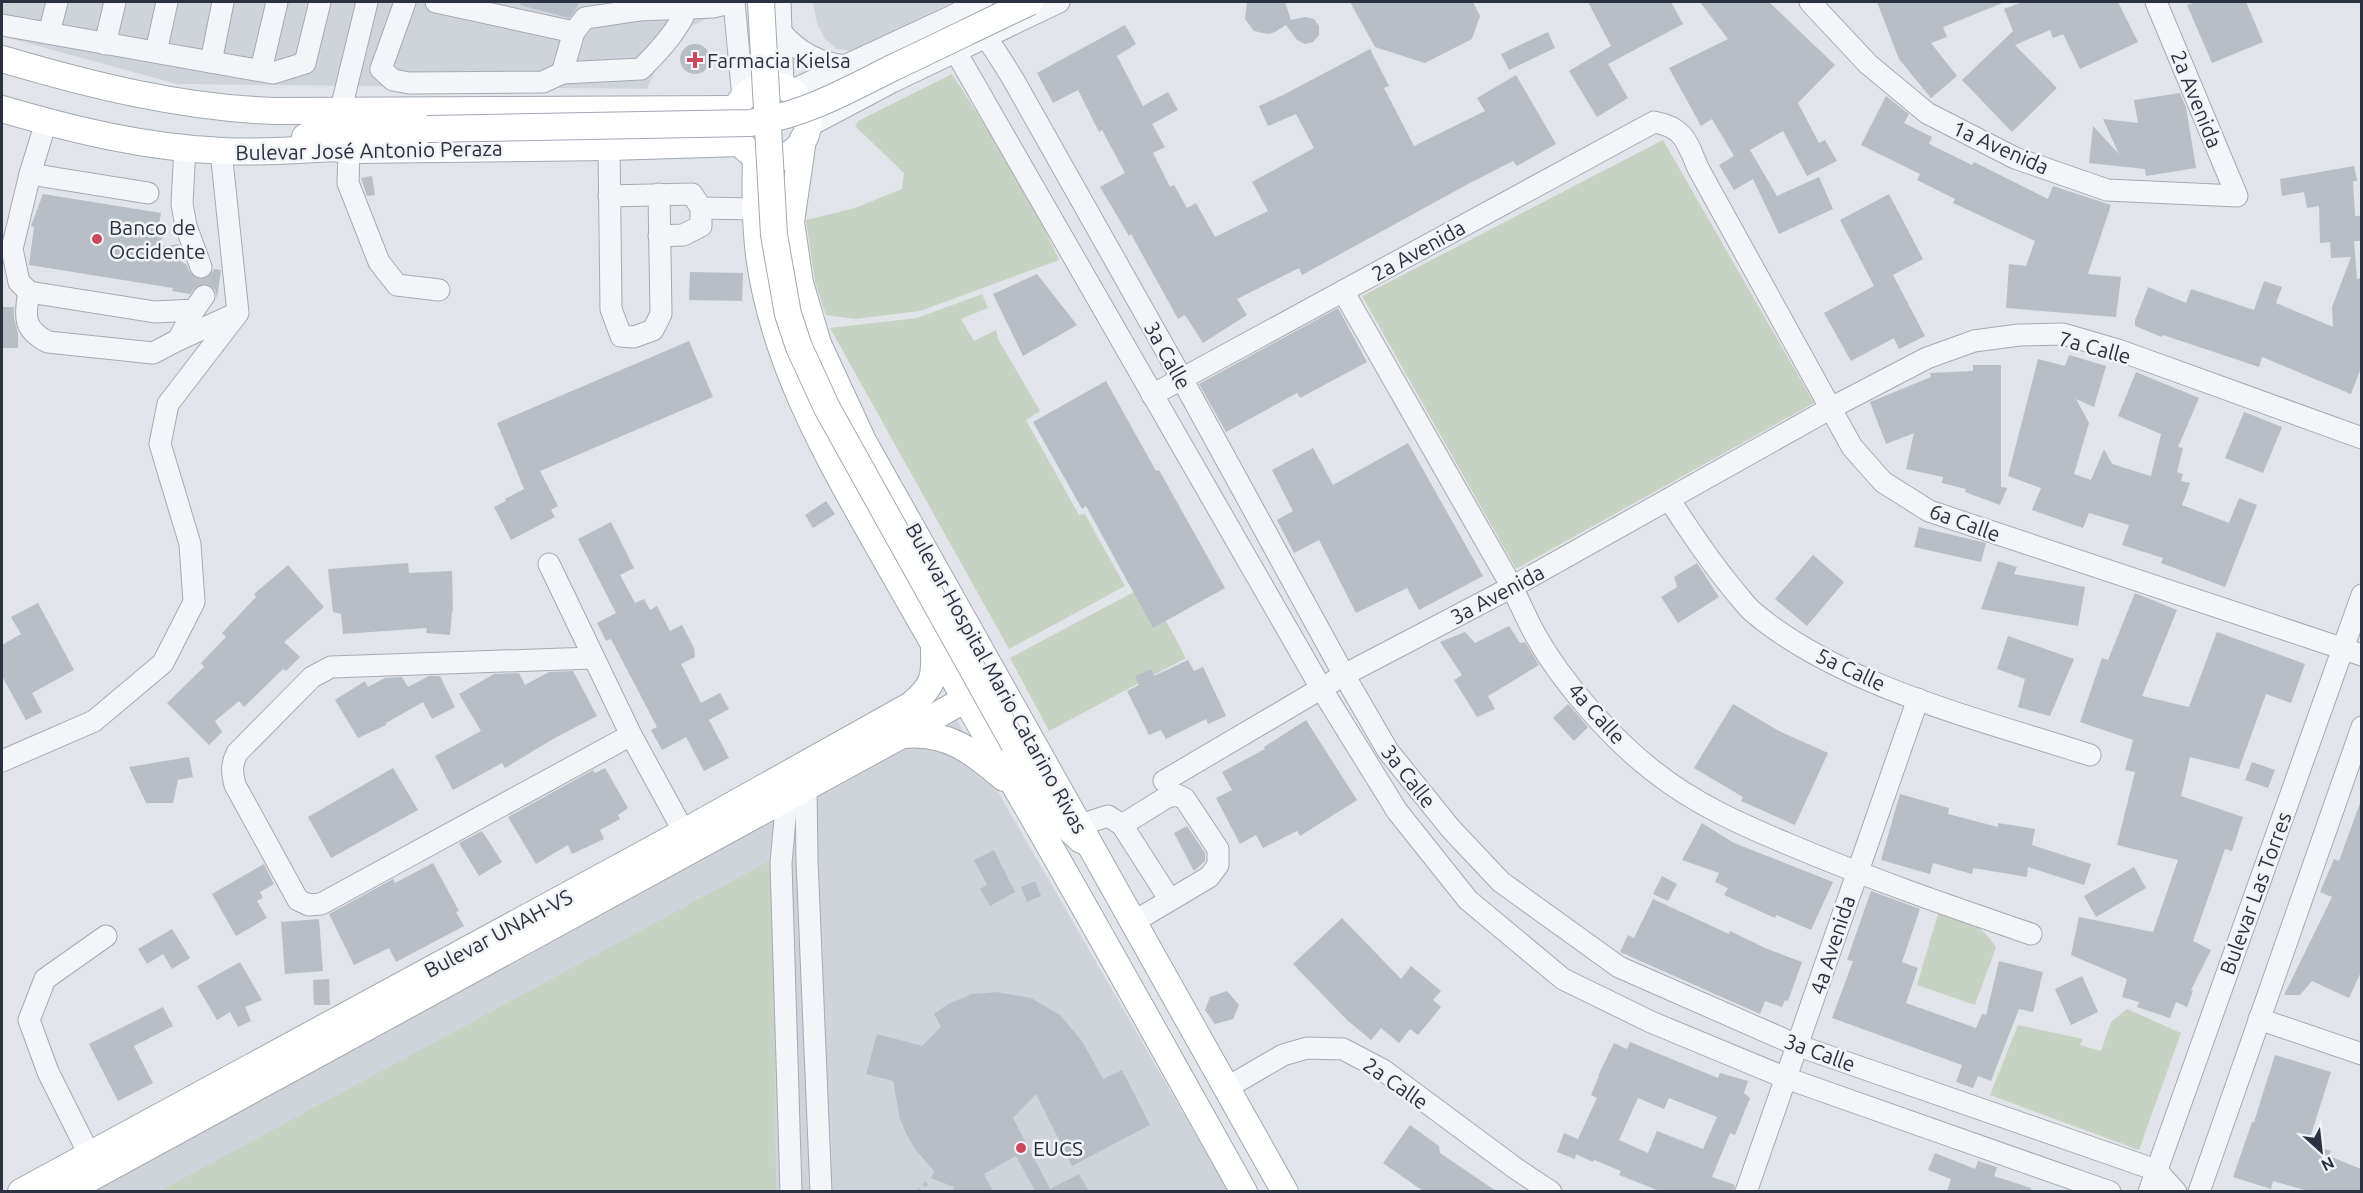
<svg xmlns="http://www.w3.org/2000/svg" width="2363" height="1193" font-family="Ubuntu,sans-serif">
<rect width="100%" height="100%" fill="#e1e4e9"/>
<g fill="#cfd4db">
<polygon points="2,2 716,2 717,14 689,27 663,54 647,89 177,84 2,36"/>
<polygon points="813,2 953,2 851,51 837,49 825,39 817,23"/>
<polygon points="955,717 1228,1191 76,1192"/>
</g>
<g fill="#c7d3c2">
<path d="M952,74C991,134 1030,195 1059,260L920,311L855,319L826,315L815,282L806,220L855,208L902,189L904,173L855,126L858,121Z"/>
<polygon points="1663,140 1814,403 1516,569 1362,296"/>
<polygon points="982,294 988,308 961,319 974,341 996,330 998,339 1040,411 1026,420 1079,515 1085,514 1125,586 1009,649 830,328 917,318"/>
<polygon points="1147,585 1186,658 1049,731 1010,658"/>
<polygon points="773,859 776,1191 160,1191"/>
<path d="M1938,914C1967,919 1979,923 1996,947L1975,1005L1917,985Z"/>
<polygon points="2127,1009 2181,1033 2139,1150 1990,1095 2018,1025 2083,1039 2080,1045 2101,1051 2111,1022"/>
</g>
<g fill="#b8bec6" fill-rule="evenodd">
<polygon points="521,2 579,2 576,9 569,18 520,5"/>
<polygon points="1247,2 1285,2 1291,20 1305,17 1314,19 1319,26 1319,35 1313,42 1305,44 1297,40 1286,25 1275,32 1268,34 1254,31 1245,19"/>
<polygon points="1350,2 1473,2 1480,16 1472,39 1425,63 1375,47"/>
<polygon points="1588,2 1671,2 1683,24 1608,64 1628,98 1597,117 1569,71 1611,46"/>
<polygon points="1700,2 1769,2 1835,65 1798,103 1819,143 1825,140 1837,161 1807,176 1783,131 1750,150 1777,196 1819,177 1833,209 1779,234 1753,179 1734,190 1719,165 1734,156 1712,119 1701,126 1669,68 1728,39"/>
<polygon points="1877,2 2005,2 1943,27 1947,37 1931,43 1957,76 1931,98 1899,59"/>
<polygon points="2023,2 2118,2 2138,42 2080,69 2063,34 2053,38 2050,30 2015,45 2057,88 2012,132 1962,80 2013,31 2004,9"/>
<polygon points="2196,2 2246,2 2263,42 2212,63 2187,5"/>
<polygon points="1125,25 1136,44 1117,56 1143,106 1168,92 1178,110 1152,124 1165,147 1153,153 1170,187 1174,185 1187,208 1196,203 1215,237 1268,211 1252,182 1314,148 1296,114 1268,126 1259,106 1285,94 1370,49 1389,86 1384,88 1414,146 1485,111 1477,98 1516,75 1556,144 1517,166 1513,161 1468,184 1302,275 1299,268 1237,299 1247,315 1203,343 1185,315 1178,319 1131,234 1129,236 1100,187 1125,173 1102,130 1099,132 1078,90 1053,103 1037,73"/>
<polygon points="1548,32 1555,48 1509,70 1501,54"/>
<circle cx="695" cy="59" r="15"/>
<polygon points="2180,93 2186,107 2196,168 2146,176 2145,169 2089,163 2093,126 2119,154 2103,119 2138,123 2134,100"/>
<polygon points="1886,96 1909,114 1904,123 1932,137 1929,144 1972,165 1974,162 2048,199 2053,186 2111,205 2088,274 2121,277 2116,317 2006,308 2009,264 2026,266 2035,241 1953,203 1955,199 1917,180 1920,174 1861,145"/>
<polygon points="2354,166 2357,181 2353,181 2355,216 2361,216 2361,241 2354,241 2357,279 2361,278 2361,368 2351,394 2262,357 2259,367 2163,335 2162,337 2135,326 2135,320 2148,287 2186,303 2191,289 2254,310 2264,281 2282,287 2276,303 2333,327 2332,307 2351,257 2331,258 2330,242 2320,243 2319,206 2307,208 2304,192 2282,196 2280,179"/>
<polygon points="372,176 375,195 367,196 361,178"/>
<polygon points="43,194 161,213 158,230 166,231 158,247 179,244 184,258 183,263 186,264 192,276 198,279 206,279 211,275 214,269 221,270 217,298 215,290 206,283 198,285 190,294 172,291 173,288 29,265 34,227 31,226"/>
<polygon points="1889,194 1923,259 1893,275 1925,336 1899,349 1894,338 1851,361 1824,313 1874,286 1840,220"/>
<polygon points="690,272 743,273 742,301 689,300"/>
<polygon points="1037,274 1077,325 1023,356 993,294"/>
<polygon points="2,307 14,307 14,318 18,333 18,348 2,348"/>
<polygon points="1338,308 1367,362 1300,398 1297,393 1226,432 1199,384"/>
<polygon points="689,341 713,397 540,471 558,506 551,510 555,517 511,540 494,507 506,501 505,499 524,489 497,423"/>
<polygon points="2069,355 2106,366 2094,407 2076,399 2089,423 2074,474 2091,480 2104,449 2112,464 2151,476 2161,434 2118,416 2136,372 2199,398 2178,447 2183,448 2177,472 2183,474 2181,481 2190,483 2182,505 2229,523 2239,498 2257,505 2225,587 2161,563 2163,558 2122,545 2129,525 2089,513 2083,528 2032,510 2041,488 2008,476 2038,359 2065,366"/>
<polygon points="1973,365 2001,365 2001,487 2007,488 2000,505 1965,492 1966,489 1942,483 1943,477 1906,469 1914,433 1886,444 1870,402 1931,377 1930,373 1973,371"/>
<polygon points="1106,381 1156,471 1159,470 1225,588 1153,628 1086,506 1082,509 1033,422"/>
<polygon points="2244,412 2282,427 2263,473 2225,458"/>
<polygon points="1408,443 1483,576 1419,610 1407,588 1356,613 1319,540 1294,553 1277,520 1293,511 1272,470 1313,448 1333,485"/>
<polygon points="826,501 835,514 813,528 805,515"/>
<polygon points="611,522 634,568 620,575 635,603 644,599 650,610 657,606 670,631 682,625 694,648 695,657 681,664 701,703 720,693 729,709 709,720 729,758 704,771 686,737 662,750 651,730 657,727 611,639 606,641 597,623 616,613 578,539"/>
<polygon points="1919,527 1986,543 1981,562 1914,547"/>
<polygon points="1813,555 1844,582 1807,626 1775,599"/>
<polygon points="1998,561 2017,567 2014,574 2085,587 2078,626 1981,609"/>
<polygon points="408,563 409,573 452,571 453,611 452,611 450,635 426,633 427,628 343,634 341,614 333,612 328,569"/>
<polygon points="1697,563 1719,597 1678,623 1661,597 1677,587 1674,577"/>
<polygon points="288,565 324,607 284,642 300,657 286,671 283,669 244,707 239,701 215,721 222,732 209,745 167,703 204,667 201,663 226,637 222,633 256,597 254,594"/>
<polygon points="2135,593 2177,610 2142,696 2189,707 2217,632 2305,664 2291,703 2266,694 2239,769 2190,757 2181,796 2243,817 2232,851 2225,849 2193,941 2211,950 2191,990 2193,991 2187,1007 2176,1002 2170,1018 2137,1007 2139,1002 2122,997 2127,979 2071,955 2079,917 2153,932 2178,860 2117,845 2135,772 2125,770 2133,740 2080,722 2102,658 2108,660"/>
<polygon points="38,603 74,670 32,693 42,712 26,720 2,676 2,645 21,634 11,617"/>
<polygon points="1509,626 1520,643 1525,642 1539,665 1488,696 1495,709 1477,717 1454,680 1462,675 1440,642 1465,632 1475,643"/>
<polygon points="2008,636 2074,659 2050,716 2018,707 2025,679 1997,669"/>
<polygon points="1188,660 1194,671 1203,667 1226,716 1208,724 1206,719 1166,739 1161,730 1149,735 1127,691 1139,685 1135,676 1151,669 1154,676"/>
<polygon points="573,671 597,716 553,739 505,768 502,763 453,790 435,756 481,731 459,694 494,674 519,673 525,685 549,672"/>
<polygon points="429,676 440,676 455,707 432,719 423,702 386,723 386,725 358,738 335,700 365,681 368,687 385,678 402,677 408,687"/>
<polygon points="1568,704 1588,727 1574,741 1553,718"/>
<polygon points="1733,704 1781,732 1828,753 1795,825 1741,801 1743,797 1694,768"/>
<polygon points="1306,720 1357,800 1300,836 1297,831 1263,848 1256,835 1240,844 1216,798 1232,790 1222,772 1265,749 1264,747"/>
<polygon points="189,757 193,777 178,780 173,803 146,803 129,767"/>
<polygon points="2252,762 2275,770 2268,788 2245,780"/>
<polygon points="393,768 418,810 331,858 308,817"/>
<polygon points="605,768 628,808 618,815 620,819 600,830 604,839 572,854 568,845 536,864 508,817 593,770 595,773"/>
<polygon points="1900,794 1949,808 1948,814 1998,827 1998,823 2035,829 2032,845 2091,864 2084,885 2028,867 2027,877 1973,868 1972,874 1933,863 1930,874 1881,860"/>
<polygon points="2360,803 2361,804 2361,972 2349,998 2312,981 2300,995 2284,995 2332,897 2320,892 2334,859 2339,861"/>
<polygon points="1702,823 1734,843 1833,882 1811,930 1776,915 1775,918 1724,895 1728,888 1715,882 1719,873 1682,860"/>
<polygon points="1187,826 1205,853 1205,861 1194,871 1174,833"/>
<polygon points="482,831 502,862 479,876 459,843"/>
<polygon points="994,850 1015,892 990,906 980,889 987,885 974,860"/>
<polygon points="433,863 459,911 456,912 464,926 396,962 389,948 354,965 329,914 393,879 395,883"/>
<polygon points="264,864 274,884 260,892 263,898 257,901 267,918 236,936 212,894"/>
<polygon points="2134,867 2146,888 2096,917 2084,896"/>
<polygon points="1662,876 1677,884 1668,901 1653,894"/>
<polygon points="1035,881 1041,896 1027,902 1021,887"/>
<polygon points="1871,891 1920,909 1902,962 1918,968 1906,1003 1976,1028 1982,1014 1986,1015 1999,961 2043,972 2033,1012 2019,1009 1991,1081 1978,1076 1973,1088 1956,1082 1962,1065 1832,1018 1853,961 1847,960"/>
<polygon points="1653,899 1729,934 1730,931 1765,948 1802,962 1788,1001 1785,1000 1782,1007 1765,1001 1760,1014 1620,952 1628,935 1634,938"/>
<polygon points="1342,918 1401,979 1411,966 1441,991 1433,1000 1441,1007 1418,1035 1410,1029 1399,1043 1381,1028 1371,1040 1347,1020 1293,964"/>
<polygon points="319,919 323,971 285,974 281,922"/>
<polygon points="172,929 190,958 172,969 163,954 147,964 138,949"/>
<polygon points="240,962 262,1000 245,1007 251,1021 238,1027 230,1012 217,1020 197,986"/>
<polygon points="2082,976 2098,1012 2071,1025 2055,989"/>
<polygon points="329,979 330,1005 314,1005 313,980"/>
<polygon points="1227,991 1239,1005 1233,1019 1215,1024 1205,1010 1210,997"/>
<polygon points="997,992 1031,998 1060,1015 1082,1041 1103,1079 1122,1070 1150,1125 1072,1166 1036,1094 1013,1118 1050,1189 1079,1174 1089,1191 1035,1191 1016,1156 984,1174 993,1191 952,1191 954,1187 931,1178 934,1171 915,1149 907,1135 900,1119 893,1081 866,1074 877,1034 922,1046 941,1027 934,1014 948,1004 972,994"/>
<polygon points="163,1007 173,1026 134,1046 153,1083 118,1101 89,1044"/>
<path d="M1630,1042L1718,1078L1720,1073L1748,1081L1744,1093L1750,1098L1735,1135L1730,1133L1712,1177L1735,1185L1734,1191H1660L1619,1175L1621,1171L1594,1160L1593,1162L1576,1154L1575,1159L1557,1152L1564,1133L1578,1139L1597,1098L1591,1095L1599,1076H1598L1614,1043L1627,1049ZM1638,1098L1664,1109L1669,1098L1717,1117L1703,1149L1657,1131L1648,1153L1619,1140Z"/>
<polygon points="2275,1055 2331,1072 2308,1144 2331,1151 2329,1156 2361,1169 2361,1191 2308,1191 2273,1181 2271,1189 2233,1177 2252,1122 2254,1122"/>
<polygon points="1410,1125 1439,1146 1440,1153 1496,1191 1423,1191 1383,1163"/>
<polygon points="1935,1153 1975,1169 1978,1161 1997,1167 1994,1176 2031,1188 2031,1191 1947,1191 1951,1179 1928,1170"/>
</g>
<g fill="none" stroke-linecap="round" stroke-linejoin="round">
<polyline stroke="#bcc0c7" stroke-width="21" stroke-dasharray="21 10" stroke-linecap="butt" points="201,267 204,296"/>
<defs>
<g id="minor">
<polyline points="405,2 381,69 393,80 409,83 543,82 562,73 574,32"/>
<polyline points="436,2 574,32 585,18 639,10 713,7 734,2"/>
<polyline points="734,2 743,98"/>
<polyline points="780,2 783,87"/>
<polyline points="1810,2 1868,64 1927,113 2015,158 2107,190 2237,196 2156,2"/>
<path d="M958,13C986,31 996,52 1013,79L1182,379L1344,675L1388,751L1451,829L1501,882L1619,967L1799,1046L2156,1170L2176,1192"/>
<polyline points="2,25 273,73 305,63 320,2"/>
<path d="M781,32C799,53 819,63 846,66"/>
<polyline points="49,33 57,2"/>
<polyline points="105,44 115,2"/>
<polyline points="156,52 167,2"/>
<polyline points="956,52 1321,688 1397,811 1468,900 1563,979 1651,1022 1786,1078 2110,1192"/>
<polyline points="211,62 223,2"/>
<polyline points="261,70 277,2"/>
<path d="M562,73L641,69C658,52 684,25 688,2"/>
<polyline points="791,91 982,2"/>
<polyline points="341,109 367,2"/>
<polyline points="46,122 30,174 12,249 19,282 29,292 155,312 194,310 204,296"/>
<polyline points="807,127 892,82 1059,2"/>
<polyline points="185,147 182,204 186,226 201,267"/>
<polyline points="609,147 611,309 621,336 634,337 653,330 661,314 659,194"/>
<polyline points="349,150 348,183 379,262 397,285 439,290"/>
<polyline points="30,174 148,193"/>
<polyline points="609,196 692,194 701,208 701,226 683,235 659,236"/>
<polyline points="701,208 755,209"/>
<path d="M1343,291L1512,587C1520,603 1527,620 1536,636C1562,682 1611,738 1652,770C1693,803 1740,824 1788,844C1868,878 1949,906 2031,934"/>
<path d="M29,292C24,317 24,330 48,342L153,353L178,340L194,310"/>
<polyline points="178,340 235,314"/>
<path d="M1152,395L1654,122C1684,127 1687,142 1698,168L1852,447L1883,482L1929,511L2362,655"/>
<path d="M1669,499C1689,530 1709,560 1732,588C1739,596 1745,605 1753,612C1840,686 1982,720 2090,755"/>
<polyline points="549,564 631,735 684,832"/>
<path d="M592,658L331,667L312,677L237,753C231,765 232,773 235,785L298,900L309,905L321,904L631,735"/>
<polyline points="2,761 94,721 163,663 194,602 190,544 160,444 168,404 238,313 221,151"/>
<polyline points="1164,781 1344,675 1512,587 1831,408 1927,358 1974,341 2019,335 2063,334 2118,350 2362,438"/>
<polyline points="806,787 807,860 821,1192"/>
<polyline points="787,797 781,863 791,1192"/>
<polyline points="1080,825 1108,816 1122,825 1167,797 1177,795 1185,799 1218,849 1218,865 1209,877 1135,921"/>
<polyline points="1122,825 1170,900"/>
<polyline points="2259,1019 2362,1054"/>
<polyline points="1228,1087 1283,1055 1307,1048 1343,1049 1383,1070 1515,1168 1551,1192"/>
<polyline points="89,1154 48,1072 29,1020 45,979 106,936"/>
<polyline points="1746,1192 1918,699"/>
<polyline points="2149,1192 2362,595"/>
<polyline points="2199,1192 2362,727"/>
</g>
<g id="major">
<path d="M2,59C90,85 182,108 275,111L736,109"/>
<circle cx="771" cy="122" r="37"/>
<path d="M2,109C73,130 148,148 223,151C260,153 297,150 333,148L349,150L609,147L740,143"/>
<polyline points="305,137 321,131 427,129"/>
<polyline points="803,139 791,222 800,283 818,344 863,441 1285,1192"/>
<path d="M756,156C755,189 755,222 759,255C774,370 835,469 891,569C933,643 975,717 1018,791C1095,924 1169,1058 1244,1192"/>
<path d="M903,735C948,731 972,751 1004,778"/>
<polyline points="1014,744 1055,816 1081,840"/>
<path d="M21,1192L684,832L911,705C935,685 935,676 934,647"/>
<polyline points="65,1192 900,736 964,700 974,688"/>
</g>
</defs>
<use href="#minor" stroke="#a6abb3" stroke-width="23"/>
<use href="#major" stroke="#a1a9b5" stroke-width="28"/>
<polyline stroke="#bfc2c8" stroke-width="4" stroke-dasharray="4.5 4.5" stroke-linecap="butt" points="917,1192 929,1181"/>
<use href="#minor" stroke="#f4f5f8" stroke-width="21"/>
<use href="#major" stroke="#fff" stroke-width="26"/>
<defs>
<g id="major-bridge">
<polyline points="761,2 774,235 788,314 799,347 827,408 1014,744"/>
<path d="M427,129L750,123C801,116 845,92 890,69C937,47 983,24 1030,2"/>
</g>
</defs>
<use href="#major-bridge" stroke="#a1a9b5" stroke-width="28" stroke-linecap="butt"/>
<use href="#major-bridge" stroke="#fff" stroke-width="26"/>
</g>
<g fill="#cb495e" stroke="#f1f3f7" stroke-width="2">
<path d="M692 51h6v6h6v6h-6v6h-6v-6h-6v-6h6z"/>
<circle cx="97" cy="239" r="6"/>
<circle cx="1021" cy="1148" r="6"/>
</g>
<g text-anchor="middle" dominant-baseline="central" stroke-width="5" stroke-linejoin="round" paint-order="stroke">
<g font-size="21" fill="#2a3241" stroke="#f1f3f7" text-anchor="start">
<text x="707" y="60">Farmacia Kielsa</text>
<text x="109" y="227">Banco de<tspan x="109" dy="24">Occidente</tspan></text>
<text x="1033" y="1148">EUCS</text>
</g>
<g font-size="21" fill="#2a3241" stroke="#f1f3f7">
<text transform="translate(2197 99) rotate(68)">2a Avenida</text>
<text transform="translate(2001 147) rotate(24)">1a Avenida</text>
<text transform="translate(369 150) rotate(-1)">Bulevar José Antonio Peraza</text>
<text transform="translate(1418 250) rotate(-29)">2a Avenida</text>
<text transform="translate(2095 347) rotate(15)">7a Calle</text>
<text transform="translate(1168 355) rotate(61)">3a Calle</text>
<text transform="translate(1965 522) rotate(20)">6a Calle</text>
<text transform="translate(1497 594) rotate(-28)">3a Avenida</text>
<text transform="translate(1851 669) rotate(25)">5a Calle</text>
<text transform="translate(997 678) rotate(61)">Bulevar Hospital Mario Catarino Rivas</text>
<text transform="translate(1597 713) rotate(48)">4a Calle</text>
<text transform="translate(1409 776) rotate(52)">3a Calle</text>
<text transform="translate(2255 893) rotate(-70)">Bulevar Las Torres</text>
<text transform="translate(498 933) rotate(-28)">Bulevar UNAH-VS</text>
<text transform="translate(1832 945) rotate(-72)">4a Avenida</text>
<text transform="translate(1820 1052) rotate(20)">3a Calle</text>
<text transform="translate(1396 1083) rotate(35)">2a Calle</text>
</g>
</g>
<rect width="2363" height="1193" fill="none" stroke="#2a3241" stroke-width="6"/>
<g transform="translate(2321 1151) rotate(153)" stroke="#f1f3f7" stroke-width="4.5" paint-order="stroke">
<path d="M0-4.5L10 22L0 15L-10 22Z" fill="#2a3241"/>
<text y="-9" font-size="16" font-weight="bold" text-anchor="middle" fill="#2a3241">N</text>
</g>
</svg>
